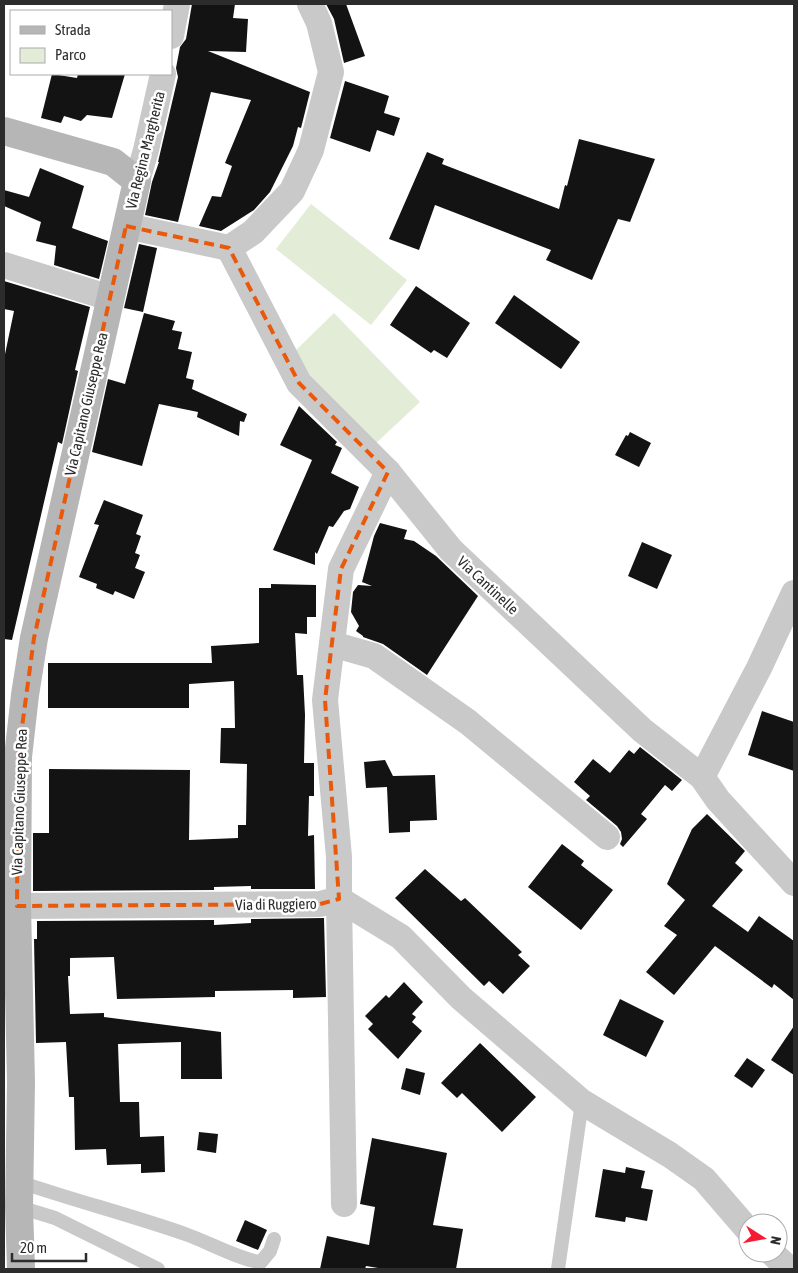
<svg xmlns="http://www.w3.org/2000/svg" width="798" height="1273" font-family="'Asap Condensed',sans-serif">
<rect width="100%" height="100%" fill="#fff"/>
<g fill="#e3ecd7">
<polygon points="311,204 407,280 371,325 276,249"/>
<polygon points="334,313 420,402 375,444 290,356"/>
</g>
<g fill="#131313">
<polygon points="192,4 235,4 233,18 248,19 246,52 208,51 310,92 301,128 298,127 293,146 270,192 254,210 221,231 199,226 212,196 221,197 232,166 225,163 251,100 211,92 178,222 145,215 152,182 159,162 158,162 178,77 176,68 180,47 186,39"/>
<polygon points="326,4 346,4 365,56 344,63 334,19"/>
<polygon points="52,74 77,78 78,74 125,74 112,118 87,115 81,121 64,116 61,123 41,118"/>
<polygon points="345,81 389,96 384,113 400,118 394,136 377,130 370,152 330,138"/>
<polygon points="579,139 655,159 630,222 618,219 592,280 546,260 551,250 435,205 419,250 389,239 427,152 444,159 442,164 559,209 565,185 567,186"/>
<polygon points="40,168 84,186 72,228 108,241 99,279 54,265 56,246 36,241 41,222 4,206 4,190 29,197"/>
<polygon points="139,244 157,248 143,312 124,308"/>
<polygon points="4,281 90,307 75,370 78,371 62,444 58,442 12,640 4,639 4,359 14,311 4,309"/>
<polygon points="416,286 470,323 447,358 434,350 431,353 390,325"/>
<polygon points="514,295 580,342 561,369 495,323"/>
<polygon points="144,313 175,321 172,330 182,332 178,349 192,352 186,378 194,380 192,389 247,414 244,422 240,421 239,436 197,417 198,412 159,404 142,466 92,452 108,379 125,384"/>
<polygon points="299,406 337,442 335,445 342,448 331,473 359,487 350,509 344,511 333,527 329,526 317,554 315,552 315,565 273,550 312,460 280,445"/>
<polygon points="630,432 651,443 639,467 615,455 626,435 628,436"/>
<polygon points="104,500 143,515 136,534 141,536 135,553 140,555 135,568 145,572 134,599 115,591 113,595 96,588 97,584 79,577 99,525 94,524"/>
<polygon points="380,523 407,530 404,539 414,541 436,556 478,596 427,675 383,644 363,637 363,636 356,631 359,626 351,612 353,592 358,585 372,586 362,582 374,536"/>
<polygon points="642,542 672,555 657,589 628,576"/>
<polygon points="271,584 316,585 316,617 307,617 307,634 295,633 297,675 303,675 305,715 304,763 314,763 314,796 309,796 308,836 314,835 315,889 251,889 251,886 214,887 214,890 33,891 33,833 49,833 49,769 190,770 189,840 238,838 238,825 246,825 247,764 220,763 221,728 235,728 234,681 189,684 189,708 48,708 48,663 212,663 211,646 259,643 259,588 271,588"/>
<polygon points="762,711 794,722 794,771 748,755"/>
<polygon points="640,747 682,780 672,791 665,785 641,814 647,819 623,847 620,844 622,839 621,832 617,826 586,800 590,796 574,782 593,759 610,773 629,750 634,754"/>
<polygon points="385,760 393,776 435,775 437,820 410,821 410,832 389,833 387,787 366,788 364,762"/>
<polygon points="707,814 745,851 735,863 743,870 712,906 748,932 759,916 794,941 794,1000 774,984 772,988 715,946 674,995 646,972 677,935 664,926 685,900 667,884 692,829"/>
<polygon points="562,844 584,861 581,865 613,890 581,930 528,887"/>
<polygon points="425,869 461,901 465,898 522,952 518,955 530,966 503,994 489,981 484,986 395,898"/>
<polygon points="324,918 326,997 293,998 293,990 215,991 215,997 117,999 114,957 70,958 70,976 68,976 70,1014 104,1013 104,1017 221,1032 222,1079 181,1079 181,1042 118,1044 120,1102 139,1102 140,1137 164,1136 165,1172 141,1173 141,1164 107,1165 106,1149 75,1150 74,1097 69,1097 66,1042 36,1043 34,939 37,939 37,921 214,920 214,925 251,923 251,919"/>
<polygon points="404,982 423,1002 412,1014 416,1017 412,1022 422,1031 398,1059 368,1029 373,1024 365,1016 386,995 389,998"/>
<polygon points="620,999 664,1021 646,1057 603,1035"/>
<polygon points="794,1026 794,1075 771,1060"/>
<polygon points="480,1043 536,1097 502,1132 462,1093 457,1098 441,1083"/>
<polygon points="747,1058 765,1070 752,1088 734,1076"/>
<polygon points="406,1068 425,1073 420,1095 401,1089"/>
<polygon points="199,1132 218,1134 216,1153 197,1150"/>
<polygon points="372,1138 447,1153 433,1225 463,1229 456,1269 384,1269 366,1266 365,1269 320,1269 327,1236 369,1245 375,1207 360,1204"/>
<polygon points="626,1167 645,1171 641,1188 653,1190 647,1221 626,1217 625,1222 595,1217 603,1169 625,1173"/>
<polygon points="245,1220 267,1230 258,1250 236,1241"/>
</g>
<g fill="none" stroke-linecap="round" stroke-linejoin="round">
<g stroke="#c9c9c9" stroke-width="14">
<path d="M20,1182C75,1201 131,1215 185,1234C206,1241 242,1261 261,1262L270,1251L274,1239"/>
<polyline points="19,1207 55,1218 158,1269"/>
<polyline points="558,1269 582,1102"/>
</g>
<g stroke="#c9c9c9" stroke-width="26">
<polyline points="171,36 177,4"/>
<polyline points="137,181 146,150 163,74"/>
<polyline points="126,226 229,248 253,232 292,191 311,150 331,72 319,23 310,4"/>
<polyline points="229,248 299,383 388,472 451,550 642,730 702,777 718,800 794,883"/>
<polyline points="4,265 110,298"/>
<polyline points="332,644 374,656 468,722 607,837"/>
<polyline points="702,777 759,668 794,593"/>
<polyline points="339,899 401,937 461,998 582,1102 670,1155 704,1179 748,1230"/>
<polyline points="339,899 344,1204"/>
<polyline points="17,906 320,904 339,899 339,857 325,700 341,569 388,472"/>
<polyline points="772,1253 789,1269"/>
</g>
<polyline stroke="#b6b6b6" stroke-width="28" points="4,131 113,162 137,181 34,638 25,695 18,757 17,906 21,1082 19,1207 21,1269"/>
</g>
<path fill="none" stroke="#e8590c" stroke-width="4" stroke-dasharray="10 6" stroke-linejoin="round" d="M126,226L229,248L299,383L388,472L341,569L325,700L339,899L320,904L17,906L18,757L34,638Z"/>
<g text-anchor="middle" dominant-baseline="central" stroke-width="5" stroke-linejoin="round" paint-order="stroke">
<g font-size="15" fill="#2c2c2c" stroke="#fff">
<text transform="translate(145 150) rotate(-76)">Via Regina Margherita</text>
<text transform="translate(86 404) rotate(-77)">Via Capitano Giuseppe Rea</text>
<text transform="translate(488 585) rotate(43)">Via Cantinelle</text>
<text transform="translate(19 802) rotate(-88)">Via Capitano Giuseppe Rea</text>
<text transform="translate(276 904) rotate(-1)">Via di Ruggiero</text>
</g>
</g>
<rect width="798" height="1273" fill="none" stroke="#2c2c2c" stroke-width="10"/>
<rect x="10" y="10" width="162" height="65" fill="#ffffff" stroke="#ababab"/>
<rect x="20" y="26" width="25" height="8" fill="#b6b6b6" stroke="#ababab"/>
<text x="55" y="35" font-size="15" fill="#2c2c2c">Strada</text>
<rect x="20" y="48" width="25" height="15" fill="#e3ecd7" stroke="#ababab"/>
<text x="55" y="60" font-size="15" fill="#2c2c2c">Parco</text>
<g transform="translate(763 1238) rotate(101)"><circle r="24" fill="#ffffff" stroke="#ababab"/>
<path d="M0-4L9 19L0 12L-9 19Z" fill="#f71a34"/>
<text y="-8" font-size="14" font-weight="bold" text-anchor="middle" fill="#2c2c2c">N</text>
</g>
<path d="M12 1253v8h74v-8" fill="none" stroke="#2c2c2c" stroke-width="2.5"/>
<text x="20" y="1253" font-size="15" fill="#2c2c2c" stroke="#ffffff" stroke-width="4" paint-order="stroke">20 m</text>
</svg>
